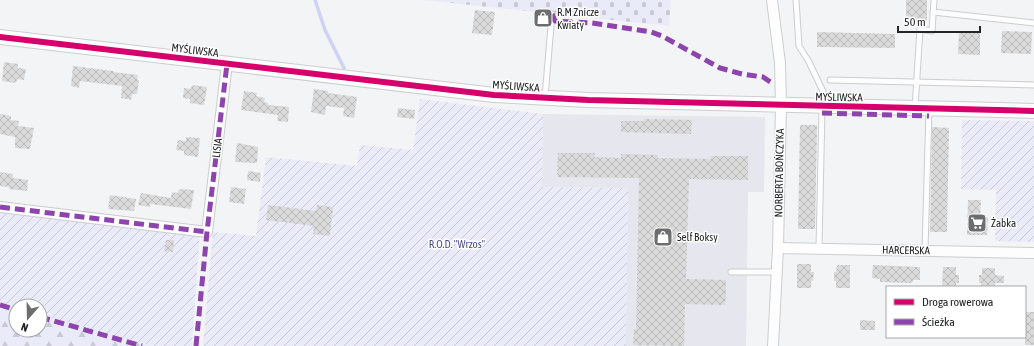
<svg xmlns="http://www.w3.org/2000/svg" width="1034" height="346" font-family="'Asap Condensed',sans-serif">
<defs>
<pattern id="forest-firs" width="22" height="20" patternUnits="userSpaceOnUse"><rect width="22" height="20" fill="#e9ebf9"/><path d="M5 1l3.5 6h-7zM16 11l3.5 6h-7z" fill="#c8c9d5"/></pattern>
<pattern id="cemetery-stones" width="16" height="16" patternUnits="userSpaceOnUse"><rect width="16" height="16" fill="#e9ebf9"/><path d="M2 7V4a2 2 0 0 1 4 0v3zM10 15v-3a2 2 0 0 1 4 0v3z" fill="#c8c9d5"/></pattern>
<pattern id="garden-furrows" width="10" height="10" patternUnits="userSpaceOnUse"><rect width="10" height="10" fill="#e9ebf9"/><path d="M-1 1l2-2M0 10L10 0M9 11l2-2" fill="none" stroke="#c8c9d5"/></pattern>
<pattern id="building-cross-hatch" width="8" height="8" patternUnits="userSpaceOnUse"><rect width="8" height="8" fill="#dadada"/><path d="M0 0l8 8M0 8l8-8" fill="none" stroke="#bbb"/></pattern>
</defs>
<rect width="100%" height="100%" fill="#f3f4f6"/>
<polygon fill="#e5e6ee" points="543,114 765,117 764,192 748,192 746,346 626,346 628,188 542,187"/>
<polygon fill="url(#forest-firs)" points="0,303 16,308 16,330 40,330 40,315 153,346 0,346"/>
<polygon fill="url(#cemetery-stones)" points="423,0 671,0 669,26"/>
<g fill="url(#garden-furrows)">
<polygon points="420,99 543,114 542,187 628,188 626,346 203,346 213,232 256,236 266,157 357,166 360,145 413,150"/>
<polygon points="962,120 1034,121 1034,242 995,241 996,190 961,189"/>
<polygon points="0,205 200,230 192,346 153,346 40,315 40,306 16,306 16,308 0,303"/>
</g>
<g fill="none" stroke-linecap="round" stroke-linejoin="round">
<polyline stroke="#ced3f4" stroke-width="3.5" points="315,0 325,30 344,68"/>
</g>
<g fill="url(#building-cross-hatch)">
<rect x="906" y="0" width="21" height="21"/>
<polygon points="475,10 495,12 492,35 472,33"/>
<polygon points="1002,31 1032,32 1031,54 1001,53"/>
<polygon points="817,32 895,34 895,48 817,47"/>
<polygon points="959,32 980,33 980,55 958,54"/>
<polygon points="4,62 18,64 18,68 26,69 24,80 17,79 16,83 2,81"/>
<polygon points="73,66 113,71 113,72 138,75 137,80 139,80 137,94 132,94 131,100 121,98 122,86 80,81 79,88 71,86"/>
<polygon points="192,85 207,87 204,105 190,103 190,99 183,98 184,88 191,89"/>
<polygon points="314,89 328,91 328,93 357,97 354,118 343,116 344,108 326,106 325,115 311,112"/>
<polygon points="244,91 257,93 256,96 265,98 264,102 268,103 268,105 289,107 288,122 277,121 278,115 241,110"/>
<polygon points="398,108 415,110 414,119 397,117"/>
<polygon points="0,114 11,116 11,120 19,121 18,126 34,128 30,149 15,148 15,137 0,134"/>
<polygon points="644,119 692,120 691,134 621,132 621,121 644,121"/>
<polygon points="800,125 817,125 815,229 798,229"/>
<polygon points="932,127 949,128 947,232 930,232"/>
<polygon points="186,137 200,138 198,157 184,155 184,151 176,150 178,140 186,141"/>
<polygon points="237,143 258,147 257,163 235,162"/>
<polygon points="558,153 595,153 594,157 621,158 621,154 658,155 658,158 711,159 711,156 748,156 748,180 689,179 686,279 726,280 726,294 725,305 685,304 684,346 633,345 634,329 636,330 639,178 557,177"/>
<polygon points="248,171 261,173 260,182 247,180"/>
<polygon points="0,172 13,174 13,178 28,180 27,191 9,189 9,187 0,186"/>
<polygon points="231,187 246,189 244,204 229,202"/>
<polygon points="179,189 194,190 191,209 150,204 150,207 138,205 141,193 171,198 172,192 178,193"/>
<polygon points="110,195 136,199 134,211 108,209"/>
<polygon points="968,200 981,200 980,217 988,217 987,235 967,235"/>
<polygon points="268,205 316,211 317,205 333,207 330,236 313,234 314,226 266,220"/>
<polygon points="166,240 174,240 173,252 164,251"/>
<polygon points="797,264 811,264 811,272 814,272 813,281 811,281 811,288 797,288"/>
<polygon points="837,265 850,265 850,288 836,288 836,281 834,281 834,272 836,272"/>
<polygon points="873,265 920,267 920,280 913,280 912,283 880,282 880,279 872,278"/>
<polygon points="943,267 956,267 956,275 959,275 959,283 956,283 956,287 942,287"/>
<polygon points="982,268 995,268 995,275 1004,276 1004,283 995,283 995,287 981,287 981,283 979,283 979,275 982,275"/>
<rect x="1025" y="312" width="9" height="33"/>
<polygon points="860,320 875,321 875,330 860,330"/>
</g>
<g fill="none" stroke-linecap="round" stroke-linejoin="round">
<defs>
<g id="lane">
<polyline points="796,0 799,46 809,62 829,104"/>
<polyline points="933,12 1034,23"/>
<polyline points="830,80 1034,85"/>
<polyline points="545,97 552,14"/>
<polyline points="915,108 920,29 932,31 934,0"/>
<polyline points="819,248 822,108"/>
<polyline points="925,250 929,109"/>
<polyline points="731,272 777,272"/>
</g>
<g id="street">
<polyline points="772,0 780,63 781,105 778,248 773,346"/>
<polyline points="0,207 207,232 227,64"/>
<polyline points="778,248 1034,253"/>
</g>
<polyline id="secondary" points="0,37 494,95 588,100 1034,111"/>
</defs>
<use href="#lane" stroke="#cccdce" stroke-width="7"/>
<use href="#street" stroke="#cccdce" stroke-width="12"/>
<use href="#secondary" stroke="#cccdce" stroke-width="16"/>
<use href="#lane" stroke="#fdfdfe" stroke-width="5"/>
<use href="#street" stroke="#fdfdfe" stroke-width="10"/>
<use href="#secondary" stroke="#fdfdfe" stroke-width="14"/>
<g stroke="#8e44ad" stroke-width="5" stroke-dasharray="10 5" stroke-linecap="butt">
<polyline points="552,14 555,21 592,23 651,32 662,36 720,68 742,74 763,77 772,83"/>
<polyline points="822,113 929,116"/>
<polyline points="0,207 207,232"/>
<polyline points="0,305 16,310"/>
<polyline points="40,317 142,346"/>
<polyline points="196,346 207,232 227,64"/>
</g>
<defs>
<polyline id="cycleway" points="0,37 494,95 588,100 1034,111"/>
</defs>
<use href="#cycleway" stroke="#fff" stroke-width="8"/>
<use href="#cycleway" stroke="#d6006c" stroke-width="6"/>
</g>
<defs>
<symbol id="shop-square" viewBox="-11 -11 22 22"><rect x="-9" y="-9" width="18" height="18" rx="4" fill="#6c6d6e" stroke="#fff"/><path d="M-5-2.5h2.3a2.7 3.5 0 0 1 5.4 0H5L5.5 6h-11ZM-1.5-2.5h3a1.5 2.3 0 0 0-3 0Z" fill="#fff"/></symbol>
<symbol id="supermarket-square" viewBox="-11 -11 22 22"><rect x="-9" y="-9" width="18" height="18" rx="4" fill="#6c6d6e" stroke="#fff"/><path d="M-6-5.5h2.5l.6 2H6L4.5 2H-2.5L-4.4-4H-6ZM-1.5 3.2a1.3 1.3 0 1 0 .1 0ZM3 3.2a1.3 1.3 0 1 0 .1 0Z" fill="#fff"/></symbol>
</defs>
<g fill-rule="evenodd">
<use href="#shop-square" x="532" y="7" width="22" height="22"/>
<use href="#supermarket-square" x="966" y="212" width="22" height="22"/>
<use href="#shop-square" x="652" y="226" width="22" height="22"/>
</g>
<g text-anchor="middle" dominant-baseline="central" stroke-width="3" stroke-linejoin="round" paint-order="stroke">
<g font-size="11" fill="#232425" stroke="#fff" text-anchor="start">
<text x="557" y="12">R.M Znicze<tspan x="557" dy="13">Kwiaty</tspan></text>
<text x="991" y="223">Żabka</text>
<text x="677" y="237">Self Boksy</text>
</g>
<g font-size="11" fill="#232425" stroke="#fff">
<text transform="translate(195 50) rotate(7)">MYŚLIWSKA</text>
<text transform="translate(516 86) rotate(4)">MYŚLIWSKA</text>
<text transform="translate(839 97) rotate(1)">MYŚLIWSKA</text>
<text transform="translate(217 148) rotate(-83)">LISIA</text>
<text transform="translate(779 173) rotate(-89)">NORBERTA BOŃCZYKA</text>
<text transform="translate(906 250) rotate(1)">HARCERSKA</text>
</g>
<g font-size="11" fill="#4a4f89" stroke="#fff">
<text x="457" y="244">R.O.D. "Wrzos"</text>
</g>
</g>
<rect x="886" y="286" width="140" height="52" fill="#ffffff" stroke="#a7a7a8"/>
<rect x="894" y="299" width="20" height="6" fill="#d6006c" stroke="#a7a7a8"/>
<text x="922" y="306" font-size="12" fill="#232425">Droga rowerowa</text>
<rect x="894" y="319" width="20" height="6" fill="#8e44ad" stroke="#a7a7a8"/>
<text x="922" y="326" font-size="12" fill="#232425">Ścieżka</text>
<g transform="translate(28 318) rotate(200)"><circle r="19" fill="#ffffff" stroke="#a7a7a8"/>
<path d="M0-3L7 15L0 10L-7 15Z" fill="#6c6d6e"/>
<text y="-6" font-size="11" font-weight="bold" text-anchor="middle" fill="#232425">N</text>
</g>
<path d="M898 26v6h82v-6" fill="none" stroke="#232425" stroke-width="2"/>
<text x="904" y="26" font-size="12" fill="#232425" stroke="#ffffff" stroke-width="3" paint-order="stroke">50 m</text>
</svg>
